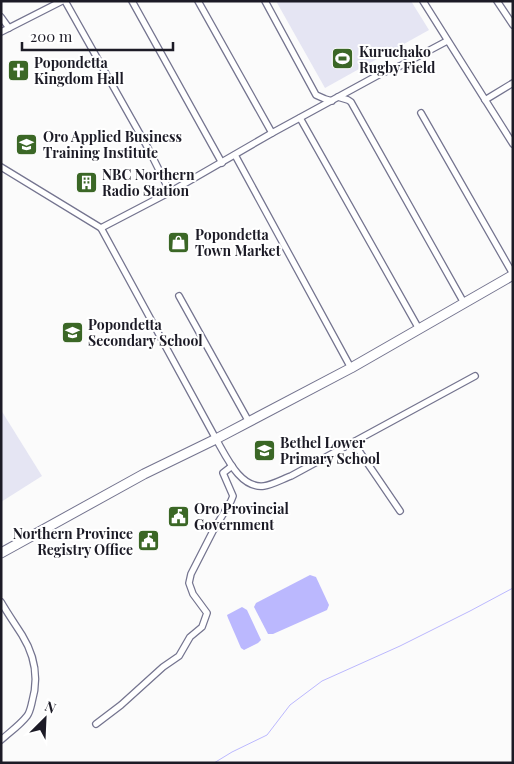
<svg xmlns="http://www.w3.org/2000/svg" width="514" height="764" font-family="'Playfair Display',serif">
<rect width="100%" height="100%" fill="#fbfbfb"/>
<g fill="#e5e5f3">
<polygon points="276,1 411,1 429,30 325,88"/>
<polygon points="1,410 42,476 1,502"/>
</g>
<g fill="#bbb8fe">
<polygon points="310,575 316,577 329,605 327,610 273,634 268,634 254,607 256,603"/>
<polygon points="242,607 247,610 261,640 258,643 244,650 241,648 228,618 227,615"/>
</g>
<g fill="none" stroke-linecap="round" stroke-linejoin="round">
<polyline stroke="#bbb8fe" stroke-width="1" points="214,763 232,752 267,735 290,705 322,681 400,646 470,611 513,588"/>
<defs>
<g id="street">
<polyline points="65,1 149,150 170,192"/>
<polyline points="132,1 222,163"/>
<polyline points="198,1 272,133"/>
<polyline points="265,1 316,95 325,99 332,101"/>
<polyline points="423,1 513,144"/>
<polyline points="497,1 513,25"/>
<polyline points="1,17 9,28"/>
<polyline points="1,32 62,1"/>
<polyline points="338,97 348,100 351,102 464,303"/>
<polyline points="485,100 513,83"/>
<polyline points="421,113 513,274"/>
<polyline points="300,118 419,329"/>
<polyline points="235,155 351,368"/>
<path d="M1,167L101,228L216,439C226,456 240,489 264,486C272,485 283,479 291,476L475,376"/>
<polyline points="101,228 170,192 272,133 382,73 400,66 447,41"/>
<polyline points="179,296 249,422"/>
<polyline points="353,442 400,511"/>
<path d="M1,602C8,614 15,624 22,635C35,656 39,678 32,702C31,706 30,712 27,716C20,725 10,732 1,740"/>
<polyline points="96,724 121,705 163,667 179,656 190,637 202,627 207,613 193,594 189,583 191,574 213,531 231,501 233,496 223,473 232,466"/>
</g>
<polyline id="secondary" points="1,553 144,474 216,439 351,368 513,275"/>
</defs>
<use href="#street" stroke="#74748f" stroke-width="8"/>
<use href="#secondary" stroke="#74748f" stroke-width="11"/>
<use href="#street" stroke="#fff" stroke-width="5.5"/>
<use href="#secondary" stroke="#fff" stroke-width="9"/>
</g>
<defs>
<symbol id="stadium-square" viewBox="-11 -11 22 22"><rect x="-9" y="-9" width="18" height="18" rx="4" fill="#3b6726" stroke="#fff"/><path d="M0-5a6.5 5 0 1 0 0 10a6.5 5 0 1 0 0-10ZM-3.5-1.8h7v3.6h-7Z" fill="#fff"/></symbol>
<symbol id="church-square" viewBox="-11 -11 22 22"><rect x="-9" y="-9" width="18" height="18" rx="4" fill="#3b6726" stroke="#fff"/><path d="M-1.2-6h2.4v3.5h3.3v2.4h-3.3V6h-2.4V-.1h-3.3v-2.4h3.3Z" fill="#fff"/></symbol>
<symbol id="university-square" viewBox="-11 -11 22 22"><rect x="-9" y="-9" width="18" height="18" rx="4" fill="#3b6726" stroke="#fff"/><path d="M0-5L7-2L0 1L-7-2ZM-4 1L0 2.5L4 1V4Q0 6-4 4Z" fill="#fff"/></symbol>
<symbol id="building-square" viewBox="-11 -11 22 22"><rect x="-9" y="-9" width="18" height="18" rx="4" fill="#3b6726" stroke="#fff"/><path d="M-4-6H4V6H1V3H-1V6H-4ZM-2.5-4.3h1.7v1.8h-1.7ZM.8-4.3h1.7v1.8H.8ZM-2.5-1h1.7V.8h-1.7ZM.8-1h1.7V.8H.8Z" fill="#fff"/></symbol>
<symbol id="shop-square" viewBox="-11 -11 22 22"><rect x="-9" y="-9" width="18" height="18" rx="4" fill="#3b6726" stroke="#fff"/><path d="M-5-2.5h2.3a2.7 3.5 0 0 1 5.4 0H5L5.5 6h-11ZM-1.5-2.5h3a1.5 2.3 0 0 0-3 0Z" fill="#fff"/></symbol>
<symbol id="school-square" viewBox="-11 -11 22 22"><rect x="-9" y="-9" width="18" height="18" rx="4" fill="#3b6726" stroke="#fff"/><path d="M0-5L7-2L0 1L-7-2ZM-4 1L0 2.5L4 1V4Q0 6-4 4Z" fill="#fff"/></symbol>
<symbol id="civic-square" viewBox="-11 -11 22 22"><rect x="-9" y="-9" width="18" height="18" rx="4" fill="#3b6726" stroke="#fff"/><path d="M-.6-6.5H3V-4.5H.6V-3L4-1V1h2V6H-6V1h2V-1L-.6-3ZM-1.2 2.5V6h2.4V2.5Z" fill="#fff"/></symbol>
</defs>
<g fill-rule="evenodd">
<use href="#stadium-square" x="330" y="46" width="25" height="25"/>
<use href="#church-square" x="6" y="58" width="25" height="25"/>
<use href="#university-square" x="14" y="132" width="25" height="25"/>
<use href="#building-square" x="74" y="170" width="25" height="25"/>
<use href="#shop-square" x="166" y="230" width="25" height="25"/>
<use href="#school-square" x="60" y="320" width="25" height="25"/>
<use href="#school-square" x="252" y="438" width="25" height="25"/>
<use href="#civic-square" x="166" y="504" width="25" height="25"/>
<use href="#civic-square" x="136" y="528" width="25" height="25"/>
</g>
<g text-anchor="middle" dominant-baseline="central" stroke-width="4" stroke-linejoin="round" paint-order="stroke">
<g font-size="14" font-weight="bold" fill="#1c1b26" stroke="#fff" text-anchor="start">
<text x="359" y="51">Kuruchako<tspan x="359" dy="16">Rugby Field</tspan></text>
<text x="34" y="62">Popondetta<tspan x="34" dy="16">Kingdom Hall</tspan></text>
<text x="43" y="136">Oro Applied Business<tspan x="43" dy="16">Training Institute</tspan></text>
<text x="102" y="174">NBC Northern<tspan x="102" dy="16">Radio Station</tspan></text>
<text x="195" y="234">Popondetta<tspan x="195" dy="16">Town Market</tspan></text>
<text x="88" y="324">Popondetta<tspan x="88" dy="16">Secondary School</tspan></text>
<text x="280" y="442">Bethel Lower<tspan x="280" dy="16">Primary School</tspan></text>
<text x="194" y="508">Oro Provincial<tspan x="194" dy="16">Government</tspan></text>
<text x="133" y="533" text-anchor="end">Northern Province<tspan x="133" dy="16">Registry Office</tspan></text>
</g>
</g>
<rect width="514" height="764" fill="none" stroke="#1c1b26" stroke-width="5"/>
<g transform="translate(45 719) rotate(24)" stroke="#ffffff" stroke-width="4" paint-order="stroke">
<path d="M0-4L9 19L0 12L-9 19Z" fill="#1c1b26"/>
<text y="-8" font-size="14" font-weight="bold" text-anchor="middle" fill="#1c1b26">N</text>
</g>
<path d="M22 42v8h151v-8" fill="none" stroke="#1c1b26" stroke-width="2.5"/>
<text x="30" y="42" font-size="15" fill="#1c1b26" stroke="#ffffff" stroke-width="4" paint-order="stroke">200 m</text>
</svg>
